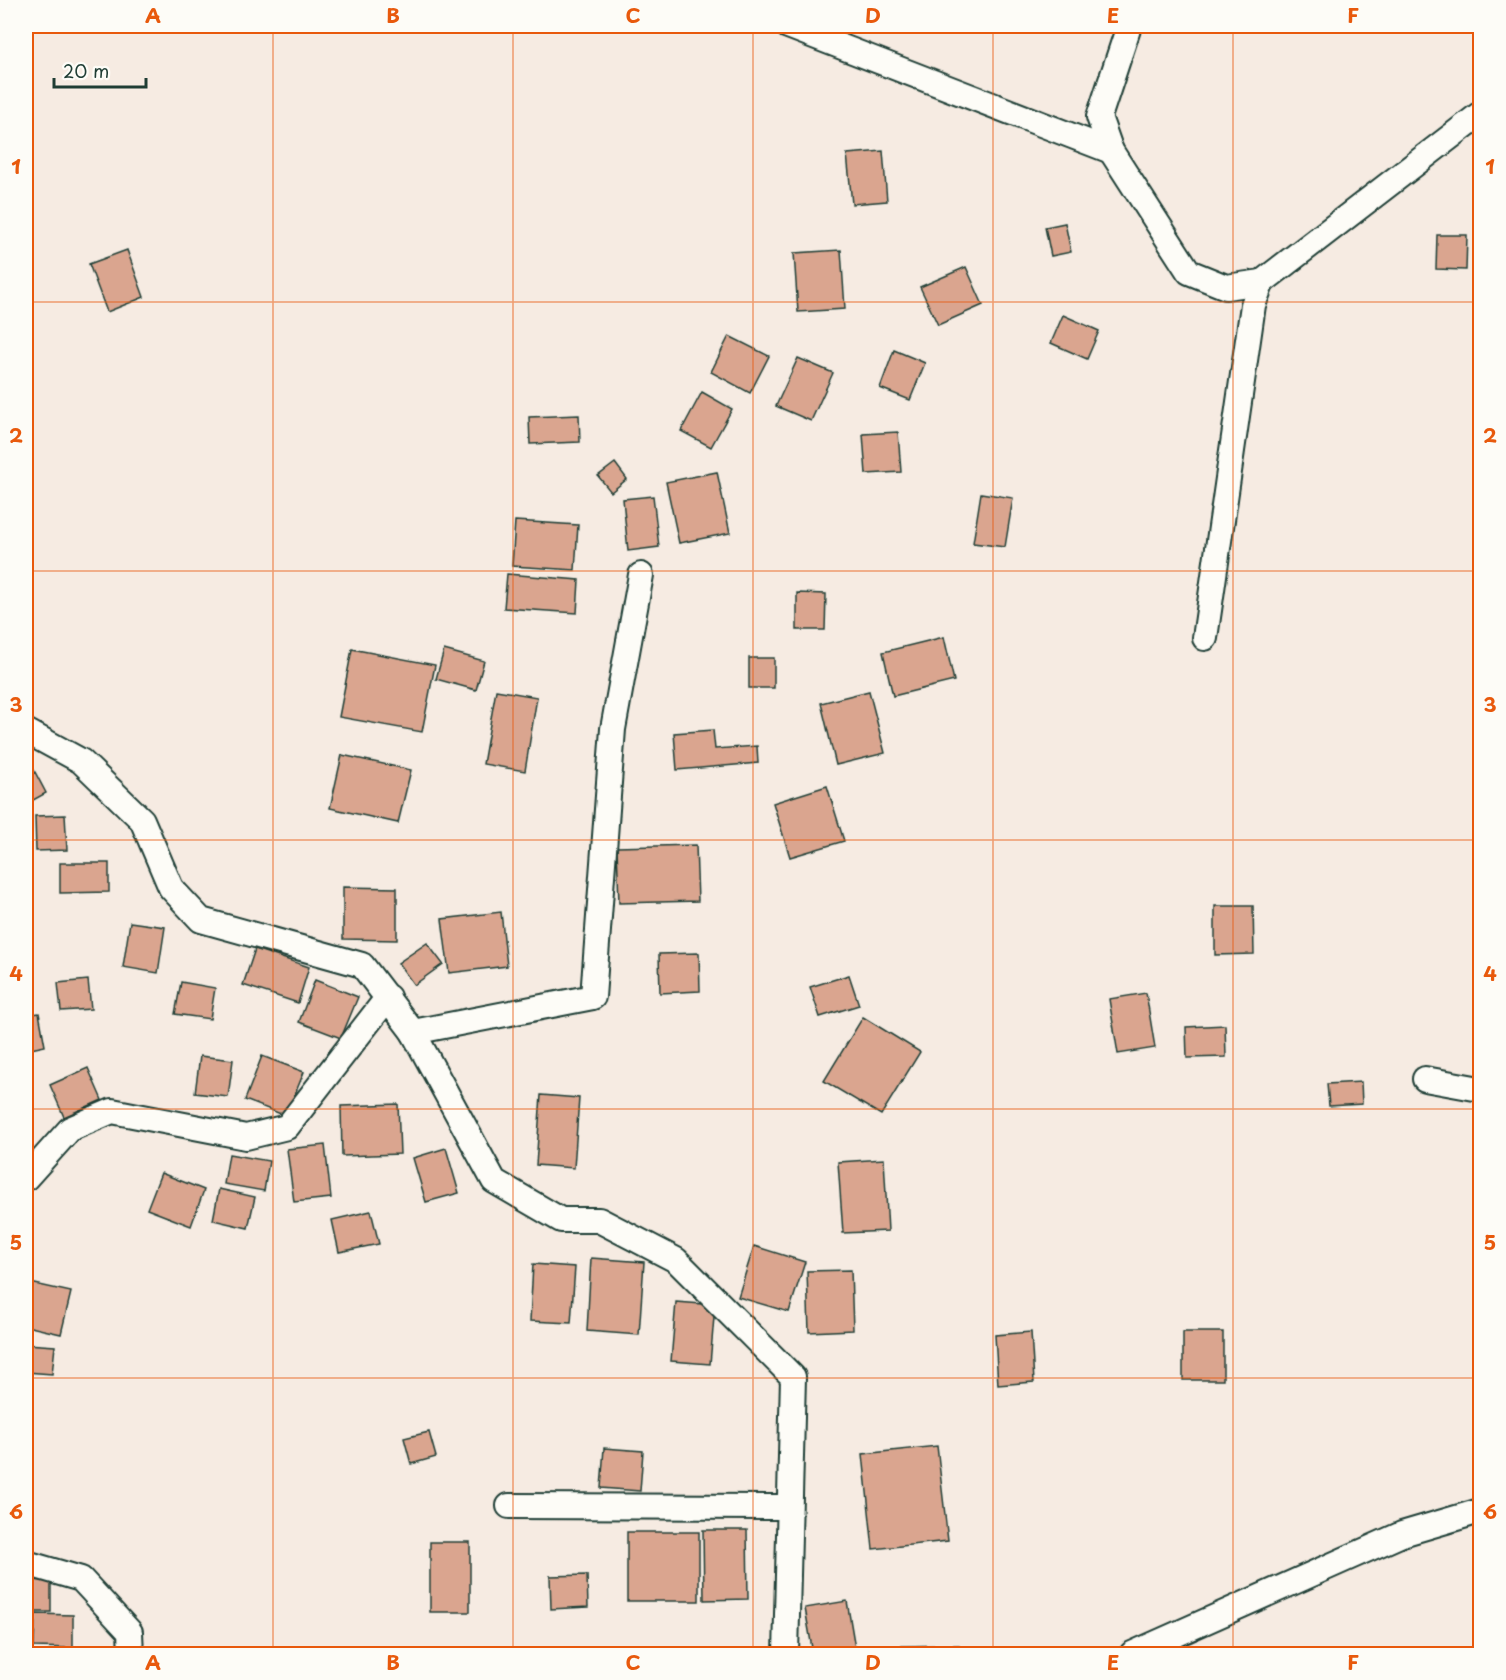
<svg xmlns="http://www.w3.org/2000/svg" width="1506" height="1680" font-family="'Playpen Sans',sans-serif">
<rect width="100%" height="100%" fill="#f6ebe2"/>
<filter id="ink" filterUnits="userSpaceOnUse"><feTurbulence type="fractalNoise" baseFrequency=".0167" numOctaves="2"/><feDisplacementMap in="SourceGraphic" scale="12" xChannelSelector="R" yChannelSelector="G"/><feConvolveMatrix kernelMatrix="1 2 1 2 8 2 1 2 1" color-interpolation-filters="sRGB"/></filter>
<g filter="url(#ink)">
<g fill="#daa58f" stroke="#1f3d34" stroke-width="1.5">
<polygon points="883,151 887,201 852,204 847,154"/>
<polygon points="1065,223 1071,252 1051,256 1045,227"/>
<polygon points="1437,235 1467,235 1466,270 1436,269"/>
<polygon points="127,250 144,297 107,312 89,264"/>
<polygon points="841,250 845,309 798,312 794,253"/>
<polygon points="966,267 983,305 938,325 920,287"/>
<polygon points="1063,315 1099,331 1087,359 1051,343"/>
<polygon points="729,336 769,356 750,393 711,372"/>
<polygon points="894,350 925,363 910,400 880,388"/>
<polygon points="798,358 833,373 811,421 776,406"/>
<polygon points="702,392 732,409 711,447 681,431"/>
<polygon points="579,415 580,442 530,444 529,417"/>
<polygon points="898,432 901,472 866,474 863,434"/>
<polygon points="615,463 627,479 611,492 598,476"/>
<polygon points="717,472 730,533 679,543 666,482"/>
<polygon points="981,493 1013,498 1005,547 973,543"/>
<polygon points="653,496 659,547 628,551 623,499"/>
<polygon points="515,521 578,525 575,570 512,566"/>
<polygon points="507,574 579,580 577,613 504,608"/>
<polygon points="797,593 826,594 825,630 797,630"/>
<polygon points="944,637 954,681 893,696 883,652"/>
<polygon points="352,649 435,665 422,732 339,717"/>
<polygon points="444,650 484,661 476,690 436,679"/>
<rect x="749" y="658" width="25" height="30"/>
<polygon points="496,690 537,697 525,771 483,764"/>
<polygon points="869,691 885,753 836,765 821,703"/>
<polygon points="713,730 715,749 757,746 758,763 677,770 674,733"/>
<polygon points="26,755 46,793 26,804"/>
<polygon points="342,755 411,770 398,823 330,808"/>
<polygon points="827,786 844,841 790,857 773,803"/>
<polygon points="65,815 67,850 36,851 35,816"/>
<polygon points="696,845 698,901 619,903 617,847"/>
<polygon points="60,863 109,863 109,892 60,893"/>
<polygon points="343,887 397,888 397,940 343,939"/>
<polygon points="1215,906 1253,906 1254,954 1215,955"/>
<polygon points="501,912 507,966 449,973 442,919"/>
<polygon points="130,922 165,927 158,973 123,967"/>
<polygon points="427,943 443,964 414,985 398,963"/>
<polygon points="255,949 309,967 298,1003 243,985"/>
<polygon points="699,953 700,991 660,993 659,954"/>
<polygon points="849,975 859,1005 820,1017 810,987"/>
<polygon points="88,980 91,1009 61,1011 58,983"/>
<polygon points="315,980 358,997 341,1038 299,1022"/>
<polygon points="181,982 215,988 210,1019 175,1014"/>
<polygon points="1146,993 1155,1048 1118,1054 1109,999"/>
<polygon points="39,1013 45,1046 26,1050 26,1015"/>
<polygon points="863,1017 920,1052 881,1115 824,1081"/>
<polygon points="1225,1025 1226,1057 1187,1058 1186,1027"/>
<polygon points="200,1056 233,1060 228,1097 195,1093"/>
<polygon points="262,1056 304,1072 286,1116 245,1100"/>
<polygon points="88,1068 102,1100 64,1117 50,1085"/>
<polygon points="1361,1082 1362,1104 1329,1106 1327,1084"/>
<polygon points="541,1095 579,1098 574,1168 536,1165"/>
<polygon points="398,1104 400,1154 342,1156 341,1106"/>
<polygon points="325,1145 331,1198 294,1202 287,1149"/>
<polygon points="446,1148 459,1193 426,1202 413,1158"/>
<polygon points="229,1154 269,1161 264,1191 224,1184"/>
<polygon points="884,1159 888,1231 843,1233 838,1162"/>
<polygon points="161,1173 204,1190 191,1226 147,1209"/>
<polygon points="219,1189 255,1197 248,1228 213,1220"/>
<polygon points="371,1211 379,1244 339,1252 332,1220"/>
<polygon points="754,1246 805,1262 789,1312 738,1297"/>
<polygon points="591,1258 644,1262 639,1335 587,1331"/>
<polygon points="533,1264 575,1267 571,1323 530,1321"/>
<polygon points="851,1270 853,1330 809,1332 807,1271"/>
<polygon points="26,1282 71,1292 61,1334 26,1326"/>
<polygon points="676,1302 715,1305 710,1364 671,1361"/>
<polygon points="1031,1332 1034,1382 998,1385 995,1335"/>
<rect x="1183" y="1332" width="40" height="48"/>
<polygon points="26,1344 55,1346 52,1374 26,1372"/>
<polygon points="429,1432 436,1457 411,1464 404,1438"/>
<polygon points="937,1446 948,1541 873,1549 863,1454"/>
<polygon points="604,1448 643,1451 640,1491 601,1488"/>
<polygon points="703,1530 747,1530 748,1599 704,1600"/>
<rect x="627" y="1532" width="72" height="69"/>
<rect x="430" y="1542" width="40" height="70"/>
<polygon points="587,1575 588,1607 551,1609 550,1576"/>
<polygon points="26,1580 51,1581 51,1612 26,1612"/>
<polygon points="847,1601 856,1654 813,1654 805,1608"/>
<polygon points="35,1614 73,1615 73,1648 34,1647"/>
<polygon points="959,1645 959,1654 900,1654 900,1646"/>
</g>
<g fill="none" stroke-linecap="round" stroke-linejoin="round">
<defs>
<g id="street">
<polyline points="788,26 1111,151"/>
<polyline points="1129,26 1099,117 1111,151 1189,272 1226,287 1262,282 1480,114"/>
<polyline points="1205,638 1253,305 1262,282"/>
<polyline points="26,731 81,761 142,820 171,888 201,920 362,965 413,1032 494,1181 561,1220 599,1220 676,1260 793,1377 786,1654"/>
<polyline points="413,1032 593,997 613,729 641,575"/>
<polyline points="1425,1079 1480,1089"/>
<polyline points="26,1178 70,1129 112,1111 246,1137 287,1127 388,997"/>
<polyline points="509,1506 789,1507"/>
<polyline points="26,1563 81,1579 130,1632 131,1654"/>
<polyline points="1132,1654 1402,1534 1480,1511"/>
</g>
</defs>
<use href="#street" stroke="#1f3d34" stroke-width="28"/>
<use href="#street" stroke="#fdfcf7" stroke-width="24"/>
</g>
</g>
<path fill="none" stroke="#e8590c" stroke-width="1.5" stroke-opacity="0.55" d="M273,26V1654M513,26V1654M753,26V1654M993,26V1654M1233,26V1654M26,302H1480M26,571H1480M26,840H1480M26,1109H1480M26,1378H1480"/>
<rect width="1506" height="1680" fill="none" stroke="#fdfcf7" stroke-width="66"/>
<path d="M54 78v9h92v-9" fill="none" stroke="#1f3d34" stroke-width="3"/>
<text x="63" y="78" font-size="18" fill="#1f3d34" stroke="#fdfcf7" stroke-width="4.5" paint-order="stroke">20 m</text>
<rect x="33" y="33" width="1440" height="1614" fill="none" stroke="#e8590c" stroke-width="2"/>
<g font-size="20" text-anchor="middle" font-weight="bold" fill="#e8590c">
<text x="153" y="23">A</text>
<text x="393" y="23">B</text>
<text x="633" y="23">C</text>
<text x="873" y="23">D</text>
<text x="1113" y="23">E</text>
<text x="1353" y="23">F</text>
<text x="16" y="174">1</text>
<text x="1490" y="174">1</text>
<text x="16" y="443">2</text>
<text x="1490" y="443">2</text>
<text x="16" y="712">3</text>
<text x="1490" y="712">3</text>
<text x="16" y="981">4</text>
<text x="1490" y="981">4</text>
<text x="16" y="1250">5</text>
<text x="1490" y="1250">5</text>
<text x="16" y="1519">6</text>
<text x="1490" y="1519">6</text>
<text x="153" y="1670">A</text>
<text x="393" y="1670">B</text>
<text x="633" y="1670">C</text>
<text x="873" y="1670">D</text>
<text x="1113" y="1670">E</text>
<text x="1353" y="1670">F</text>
</g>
</svg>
